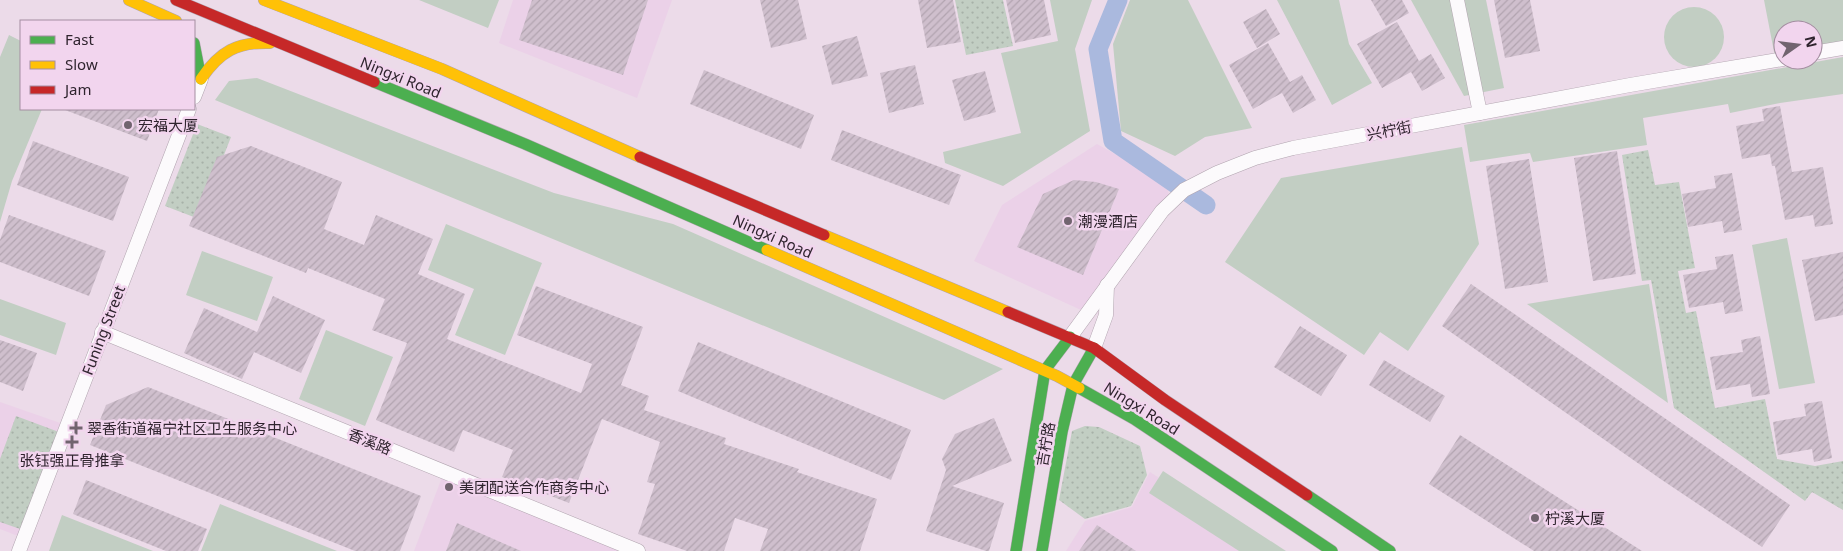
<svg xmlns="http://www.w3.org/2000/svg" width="1843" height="551" font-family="'Noto Sans','Noto Sans SC',sans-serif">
<defs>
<pattern id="park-dots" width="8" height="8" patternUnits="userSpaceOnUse" patternTransform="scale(1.25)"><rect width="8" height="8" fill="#c2cec3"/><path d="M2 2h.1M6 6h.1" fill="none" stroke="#a7b1a8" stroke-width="1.8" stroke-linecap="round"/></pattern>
<pattern id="building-hatch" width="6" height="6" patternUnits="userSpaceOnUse" patternTransform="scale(1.25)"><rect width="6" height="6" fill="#cfbfcd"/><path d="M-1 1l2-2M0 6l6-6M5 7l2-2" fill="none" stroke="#b2a4b0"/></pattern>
</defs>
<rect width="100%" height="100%" fill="#ecdbe9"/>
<g fill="#ebd1e8">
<polygon points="513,0 672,0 637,98 499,43"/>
<polygon points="1097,144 1167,183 1169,197 1081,310 974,261 1002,205"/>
<polygon points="0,402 66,425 23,538 0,529"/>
<polygon points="444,472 636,551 414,551"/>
<polygon points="1150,472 1270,551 1066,551 1085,521 1132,507"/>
</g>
<g fill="#c2cec3">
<polygon points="419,0 499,0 488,28"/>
<polygon points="1050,0 1092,0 1075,49 1090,131 1003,186 945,163 943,152 1021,133 1001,53 1058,41"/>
<polygon points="1130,0 1188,0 1252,128 1205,137 1175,156 1121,131 1113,44"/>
<polygon points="1277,0 1339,0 1349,44 1372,83 1332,105"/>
<polygon points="1411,0 1486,0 1504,88 1464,96"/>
<polygon points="1764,0 1843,0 1843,43 1813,49 1813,30 1783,30 1783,55 1775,57"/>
<circle cx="1694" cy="37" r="30"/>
<polygon points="9,35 21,41 21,109 42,109 12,181 0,222 0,57"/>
<polygon points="1843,57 1843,94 1780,103 1730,113 1728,104 1643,118 1647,145 1533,162 1530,153 1470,162 1464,125"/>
<polygon points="257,78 554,193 673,224 1003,369 944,400 215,100 229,81"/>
<polygon points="1462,147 1479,244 1408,351 1380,332 1364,355 1225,262 1281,178"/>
<polygon points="446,224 542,263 505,355 455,335 474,289 428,270"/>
<polygon points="1787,238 1815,383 1779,389 1752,245"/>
<polygon points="202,251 273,277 257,321 186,295"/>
<polygon points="1649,284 1668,403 1527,304"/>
<polygon points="0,299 66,323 56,355 0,335"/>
<polygon points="326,330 393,357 365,426 299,399"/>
<polygon points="1163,471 1286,551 1239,551 1149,493"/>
<polygon points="220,504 337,551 201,551"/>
<polygon points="62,515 153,551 49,551"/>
</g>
<g fill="url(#park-dots)">
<polygon points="955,0 1003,0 1013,46 966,55"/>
<polygon points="197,124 231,137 199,219 165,206"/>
<polygon points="1648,150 1655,185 1679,182 1695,268 1678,271 1686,313 1696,311 1715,408 1765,399 1777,459 1815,466 1843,461 1843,510 1812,492 1805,501 1674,408 1651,280 1642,281 1622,155"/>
<polygon points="16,416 59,432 23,530 0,522 0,459"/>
<polygon points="1085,426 1099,427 1140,446 1147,475 1131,506 1085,519 1059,500 1072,431"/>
</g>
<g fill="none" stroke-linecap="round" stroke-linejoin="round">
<polyline stroke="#aab9de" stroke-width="19" points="1118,0 1098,49 1113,141 1206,205"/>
</g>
<g fill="url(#building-hatch)">
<polygon points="532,0 648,0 623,75 519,40"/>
<polygon points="760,0 798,0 807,39 771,48"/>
<polygon points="918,0 953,0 961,42 927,48"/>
<polygon points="1006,0 1044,0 1051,35 1015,43"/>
<polygon points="1371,0 1402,0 1409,13 1386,26"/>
<polygon points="1494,0 1530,0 1540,51 1505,58"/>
<polygon points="1266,9 1280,34 1257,48 1243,22"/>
<polygon points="1397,22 1419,61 1431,54 1445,78 1422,91 1411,72 1382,88 1357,44"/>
<polygon points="857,36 868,76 832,85 822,46"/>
<polygon points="1268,43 1290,82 1302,75 1316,100 1293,113 1282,93 1253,109 1229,65"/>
<polygon points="915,65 924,104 889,113 880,73"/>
<polygon points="704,70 814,115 801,149 690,104"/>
<polygon points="985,71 996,112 964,121 952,80"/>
<polygon points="1780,106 1792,172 1823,167 1833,224 1815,227 1813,215 1785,220 1775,166 1772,166 1770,154 1742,159 1736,126 1764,121 1762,109"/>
<polygon points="65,109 159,109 147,141 65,110"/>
<polygon points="842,130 961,175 949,205 831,160"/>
<polygon points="33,141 129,177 113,221 17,185"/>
<polygon points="251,146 342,182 324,229 364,245 376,215 433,239 418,274 465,294 447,339 581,393 592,364 517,335 536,286 643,327 621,385 649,396 644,410 726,438 724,444 799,469 797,472 877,499 860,551 760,551 768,529 735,518 724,551 687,551 638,534 655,484 647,482 660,442 602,419 569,503 502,477 513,450 463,430 454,452 376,420 407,343 372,330 385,299 308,268 306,273 189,226 217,157"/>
<polygon points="1617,151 1636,274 1593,281 1574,158"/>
<polygon points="1529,159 1548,282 1505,289 1486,166"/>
<polygon points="1732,173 1742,230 1724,233 1722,221 1688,227 1682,194 1716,188 1714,176"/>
<polygon points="1074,180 1096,182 1119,189 1083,275 1017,247 1043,194"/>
<polygon points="9,215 106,251 89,296 0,262 0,240"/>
<polygon points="1843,252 1843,315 1815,321 1802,260"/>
<polygon points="1733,254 1743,311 1725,314 1723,302 1689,308 1683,275 1717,269 1715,257"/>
<polygon points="1471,284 1790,505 1762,547 1662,480 1442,326"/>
<polygon points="273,296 325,320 301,373 254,352 242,379 184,353 204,308 257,332"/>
<polygon points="1300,326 1347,355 1321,396 1274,367"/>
<polygon points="1760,336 1770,394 1752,397 1750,384 1716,390 1710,357 1743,352 1741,340"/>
<polygon points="0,340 37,353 23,391 0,382"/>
<polygon points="698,342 911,430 891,480 678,391"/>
<polygon points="1384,360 1445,396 1430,422 1369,385"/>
<polygon points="148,387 421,496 400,551 355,551 90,445 106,405"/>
<polygon points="1822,401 1832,458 1814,462 1812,449 1778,455 1773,422 1806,416 1804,404"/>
<polygon points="994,418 1012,461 952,486 1004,503 989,551 986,551 926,531 946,470 942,459 955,434"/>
<polygon points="1460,435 1642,551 1534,551 1429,484"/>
<polygon points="86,480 207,529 198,551 166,551 73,514"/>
<polygon points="457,523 521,551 446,551"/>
<polygon points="1097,525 1136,551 1079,551"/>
</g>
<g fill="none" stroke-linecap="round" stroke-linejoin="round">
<defs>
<g id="street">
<polyline points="1457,0 1480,113"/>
<polyline points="1813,53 1843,48"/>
<polyline points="194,97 201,79"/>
<polyline points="102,332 638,551"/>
<polyline points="1070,337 1162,211 1184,190 1217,173 1255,158 1293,148 1630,85 1783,59"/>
<polyline points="1094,348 1106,315 1107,285"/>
<polyline points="19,551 189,109"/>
</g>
<g id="fast">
<polyline points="194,43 201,79"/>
<polyline points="374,82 525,144 767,250"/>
<polyline points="1079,388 1134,419 1332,551"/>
<polyline points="1307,495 1390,551"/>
<polyline points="1016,551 1045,370 1070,337"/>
<polyline points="1042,551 1062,432 1073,385 1094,348"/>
</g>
<g id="slow">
<polyline points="129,0 176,21"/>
<polyline points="264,0 442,69 640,157"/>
<path d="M201,79C220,51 237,42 270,43"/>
<polyline points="824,235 1008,312"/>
<polyline points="767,250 1057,376 1079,388"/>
</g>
<g id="jam">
<polyline points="176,0 374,82"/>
<polyline points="640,157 824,235"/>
<polyline points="1008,312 1094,348 1165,400 1307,495"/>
</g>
</defs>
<use href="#street" stroke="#b1a4af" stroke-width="15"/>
<use href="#fast" stroke="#b1a4af" stroke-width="12"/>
<use href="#slow" stroke="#b1a4af" stroke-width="12"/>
<use href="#jam" stroke="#b1a4af" stroke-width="12"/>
<use href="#street" stroke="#fcfafc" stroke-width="14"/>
<use href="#fast" stroke="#4caf50" stroke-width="11"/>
<use href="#slow" stroke="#ffc107" stroke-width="11"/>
<use href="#jam" stroke="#c62828" stroke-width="11"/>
</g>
<g fill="#71646f" stroke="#f2d5ee" stroke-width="2">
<circle cx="128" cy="125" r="5"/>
<circle cx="1068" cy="221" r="5"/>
<path d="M73.5 420.5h5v5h5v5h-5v5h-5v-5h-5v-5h5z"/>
<path d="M69.5 434.5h5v5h5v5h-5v5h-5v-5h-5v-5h5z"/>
<circle cx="449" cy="487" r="5"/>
<circle cx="1535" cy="518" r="5"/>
</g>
<g text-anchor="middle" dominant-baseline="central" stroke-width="5" stroke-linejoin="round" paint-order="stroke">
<g font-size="15" fill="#2f242e" stroke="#f2d5ee">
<text transform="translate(401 77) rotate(22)">Ningxi Road</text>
<text transform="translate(1389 130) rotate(-11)">兴柠街</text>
<text transform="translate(773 236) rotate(24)">Ningxi Road</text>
<text transform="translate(103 330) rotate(-69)">Funing Street</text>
<text transform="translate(1142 408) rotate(32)">Ningxi Road</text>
<text transform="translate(370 441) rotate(22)">香溪路</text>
<text transform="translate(1045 444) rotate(-80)">吉柠路</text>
</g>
<g font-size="15" fill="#2f242e" stroke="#f2d5ee" text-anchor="start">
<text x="138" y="125">宏福大厦</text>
<text x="1078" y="221">潮漫酒店</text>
<text x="87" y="428">翠香街道福宁社区卫生服务中心</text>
<text x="72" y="460" text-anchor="middle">张钰强正骨推拿</text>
<text x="459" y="487">美团配送合作商务中心</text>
<text x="1545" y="518">柠溪大厦</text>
</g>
</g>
<rect x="20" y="20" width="175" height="90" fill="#f2d5ee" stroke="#a48ea1"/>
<rect x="30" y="36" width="25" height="8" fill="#4caf50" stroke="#a48ea1"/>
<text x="65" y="45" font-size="15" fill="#2f242e">Fast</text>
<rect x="30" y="61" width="25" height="8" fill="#ffc107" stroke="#a48ea1"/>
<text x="65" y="70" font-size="15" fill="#2f242e">Slow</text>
<rect x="30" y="86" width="25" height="8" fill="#c62828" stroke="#a48ea1"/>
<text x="65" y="95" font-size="15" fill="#2f242e">Jam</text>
<g transform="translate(1798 45) rotate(76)"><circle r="24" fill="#f2d5ee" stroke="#a48ea1"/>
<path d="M0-4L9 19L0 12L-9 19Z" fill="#71646f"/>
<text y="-8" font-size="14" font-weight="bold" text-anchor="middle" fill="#2f242e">N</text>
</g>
</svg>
